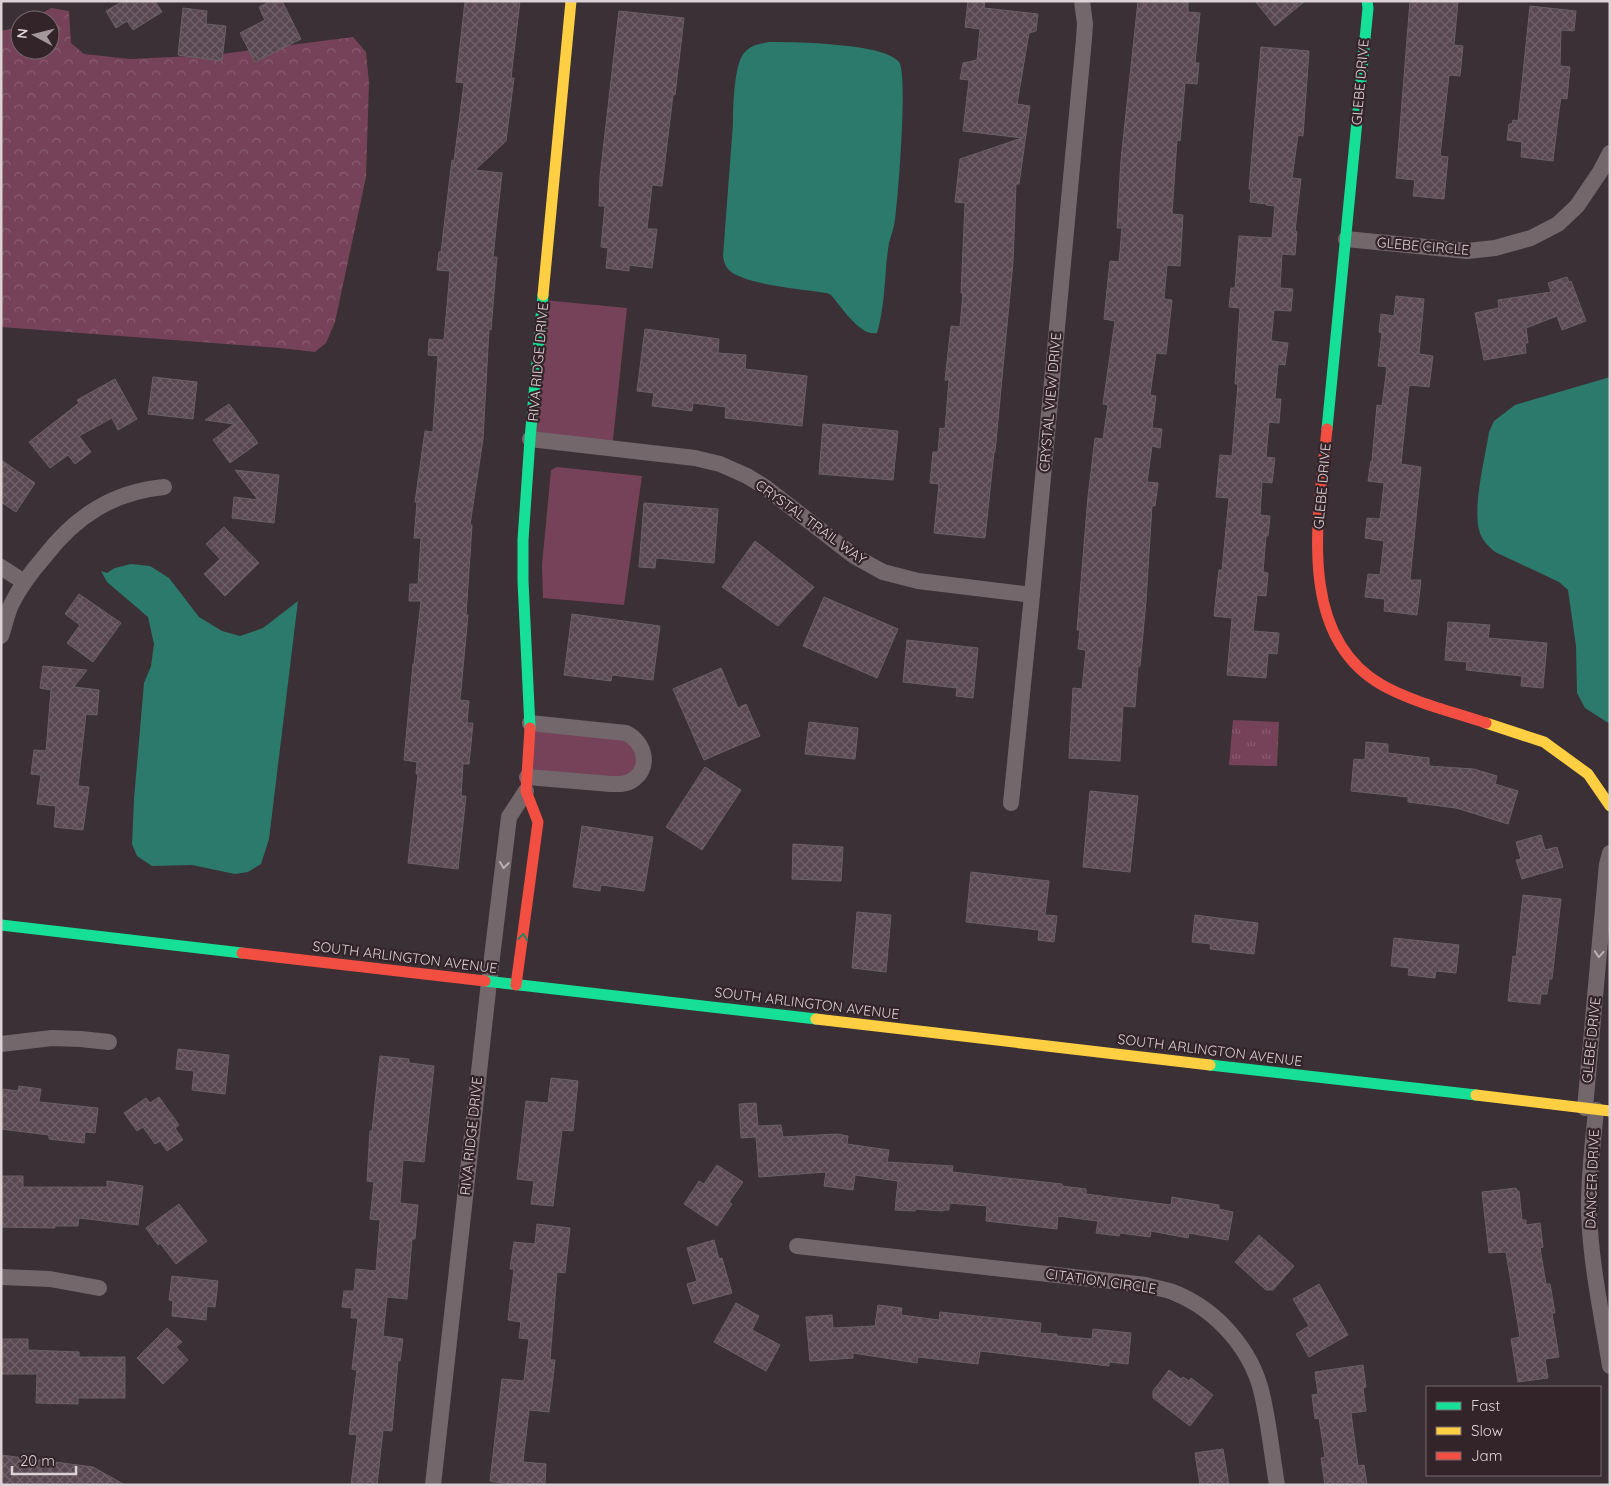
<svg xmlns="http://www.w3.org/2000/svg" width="1611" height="1486" font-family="Quicksand,sans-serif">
<defs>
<pattern id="grass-tufts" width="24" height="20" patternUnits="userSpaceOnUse" patternTransform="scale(1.25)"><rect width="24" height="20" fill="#764259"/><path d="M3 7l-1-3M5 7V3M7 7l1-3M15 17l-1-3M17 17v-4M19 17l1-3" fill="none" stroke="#895c70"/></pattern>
<pattern id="forest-crowns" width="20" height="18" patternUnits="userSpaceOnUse" patternTransform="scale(1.25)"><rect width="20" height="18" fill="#764259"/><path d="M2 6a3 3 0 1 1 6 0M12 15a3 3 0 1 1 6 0" fill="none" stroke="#895c70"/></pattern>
<pattern id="building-cross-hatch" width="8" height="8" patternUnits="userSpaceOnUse" patternTransform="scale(1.25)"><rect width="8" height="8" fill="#594851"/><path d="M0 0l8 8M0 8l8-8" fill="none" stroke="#706169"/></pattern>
</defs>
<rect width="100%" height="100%" fill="#3a3035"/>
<polygon fill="url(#grass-tufts)" points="1233,720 1279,722 1277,766 1229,765"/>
<polygon fill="url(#forest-crowns)" points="51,8 69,11 71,43 84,54 130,59 214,55 353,37 366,52 369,83 366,177 335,322 326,343 315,352 280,348 1,327 1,31 20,27 20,50 50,50 50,20 31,20"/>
<g fill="#764259">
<polygon points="543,300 627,308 612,449 530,439"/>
<polygon points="557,467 642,476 624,605 543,598 542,565 551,470"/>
<polygon points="530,730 616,731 642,747 637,777 527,777"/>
</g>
<g fill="#2c7a6b">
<path d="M769,42C794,42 884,43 899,62C908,74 898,199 895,220C894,228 891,235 889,243C884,273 886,303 877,333C860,337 841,306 831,295L827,293C804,289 744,285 729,270C725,266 724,262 723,256L733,123C733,107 734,65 744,53C751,45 760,44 769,42Z"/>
<path d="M1610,377V724L1585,708L1577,693L1576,646L1568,590L1559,582L1495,552C1488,546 1481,539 1479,530C1473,505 1485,458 1489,432L1494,421L1515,405Z"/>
<polygon points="131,564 150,566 169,578 199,617 222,631 240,636 263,628 298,601 269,839 261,864 248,872 235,874 192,865 152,866 137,856 132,844 134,799 144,683 151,666 154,644 148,617 107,582 101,571 107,573 115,568"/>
</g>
<g fill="url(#building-cross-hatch)" stroke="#696064">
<polygon points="123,1 155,1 162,12 133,30 127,21 116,28 106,11"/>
<polygon points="271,1 282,1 301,39 255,62 240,33 265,20 259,7"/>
<polygon points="465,1 520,1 511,78 514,78 506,141 475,170 502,173 493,257 497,257 491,330 489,329 483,439 470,525 472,525 466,615 468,615 460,700 469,701 467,723 473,723 469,764 463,764 461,796 466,796 458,869 408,863 418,774 416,774 417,762 404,760 413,664 414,664 421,601 409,601 410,584 418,584 421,538 414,538 417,502 415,502 425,431 433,432 438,356 428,355 429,339 444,340 450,271 437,270 439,252 441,252 452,160 454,161 464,83 456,82"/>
<polygon points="968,1 985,1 984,8 1038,14 1036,31 1029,33 1017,104 1030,106 1019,184 1016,184 1013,262 995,452 994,452 985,538 934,533 939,484 930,483 933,452 938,452 940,428 945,429 949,380 945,380 951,326 960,327 963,293 961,293 965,203 955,202 960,159 1022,138 963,131 969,80 960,79 963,63 977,60 980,29 965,27"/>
<polygon points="1138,1 1188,1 1188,12 1200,13 1195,63 1199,63 1197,84 1185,83 1180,141 1177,140 1172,214 1183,215 1180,266 1167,265 1164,299 1172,300 1166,354 1156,353 1150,395 1156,396 1152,428 1162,429 1160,448 1152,446 1147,482 1158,483 1155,506 1152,506 1146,601 1140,666 1138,666 1135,707 1123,706 1120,761 1069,758 1073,688 1082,689 1086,650 1078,649 1080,630 1077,630 1088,497 1095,438 1103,439 1108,405 1103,404 1115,321 1104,319 1110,261 1119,262 1122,228 1117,228 1121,160"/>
<polygon points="1255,1 1305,1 1275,26"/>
<polygon points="1410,1 1458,1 1454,45 1463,46 1460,76 1449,75 1440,156 1448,157 1444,199 1413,196 1415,180 1396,178"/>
<polygon points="1530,6 1576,11 1574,31 1561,30 1560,66 1570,67 1567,99 1561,98 1559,110 1553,161 1521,157 1522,142 1507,140 1509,124 1512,124 1513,120 1518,121"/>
<polygon points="183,8 207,11 206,24 226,26 222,61 178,55"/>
<polygon points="619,11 684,18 675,95 673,95 662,186 652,185 647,229 657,229 652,268 629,265 629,271 606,268 608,248 601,247 605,206 599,206 600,177"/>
<polygon points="1261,47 1309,51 1303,136 1298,135 1292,178 1301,179 1295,231 1297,232 1295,255 1282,254 1280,288 1293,289 1291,311 1274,310 1271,341 1288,343 1285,365 1278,364 1275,399 1281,399 1279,423 1269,422 1266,457 1275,458 1272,483 1262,482 1260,515 1270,516 1268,536 1266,536 1263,572 1268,573 1266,596 1257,595 1253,631 1279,633 1277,654 1268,653 1266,678 1227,675 1232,618 1214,616 1219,570 1222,570 1229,498 1216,497 1220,455 1232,456 1238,384 1235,384 1240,308 1229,307 1231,288 1235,288 1239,236 1272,238 1275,206 1266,205 1266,204 1250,202 1251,189 1249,189"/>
<polygon points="1567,277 1569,282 1571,281 1586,321 1562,330 1557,316 1526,328 1528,343 1525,343 1526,353 1484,360 1475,313 1499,308 1498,300 1551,292 1548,283"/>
<polygon points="1396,296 1424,299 1419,354 1433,356 1429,387 1409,385 1401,464 1421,467 1410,580 1421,580 1417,615 1384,611 1385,599 1365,597 1368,574 1380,575 1384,541 1365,538 1367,518 1380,519 1384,483 1368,481 1371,461 1372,461 1377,405 1382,406 1387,367 1378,366 1382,333 1379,332 1381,314 1394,316"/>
<polygon points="645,329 719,339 718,353 746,355 745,369 807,376 802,426 725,418 726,407 693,403 692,411 652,406 654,393 637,391"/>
<polygon points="153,377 197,382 193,419 148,414"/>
<polygon points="115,379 137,419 118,430 112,418 79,436 91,452 75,464 68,455 50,468 29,442 79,403 77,400"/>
<polygon points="229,404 258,443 230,463 213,440 234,424 205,420"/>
<polygon points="823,424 898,431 893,480 819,474"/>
<polygon points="1,460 35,483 16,512 1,502"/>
<polygon points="235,470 279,475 274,523 232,518 234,497 258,500"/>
<polygon points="644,503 718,509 714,563 656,558 655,568 639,567"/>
<polygon points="224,527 259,563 225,596 204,574 220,559 206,544"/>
<polygon points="755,541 814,587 778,626 722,587"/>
<polygon points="79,594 121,623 93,662 67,643 80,625 65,614"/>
<polygon points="824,597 898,629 877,678 803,646"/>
<polygon points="572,614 660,626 653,680 612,675 611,681 564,675"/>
<polygon points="1448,622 1490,625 1488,638 1547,643 1543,688 1521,686 1522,676 1466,670 1467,662 1445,660"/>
<polygon points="907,640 978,648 973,698 956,696 957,688 903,682"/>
<polygon points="43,666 87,670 74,687 99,690 97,715 86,714 78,786 89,787 83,830 54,827 56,806 37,804 41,775 31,774 34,750 46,751 51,690 40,688"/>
<polygon points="721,668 738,708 746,704 760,736 704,760 673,689"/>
<polygon points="809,722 858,728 855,759 805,754"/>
<polygon points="1366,742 1388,744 1388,753 1429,758 1429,766 1474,769 1497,776 1495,784 1518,791 1508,824 1456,808 1408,802 1408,797 1351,791 1354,759 1365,760"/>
<polygon points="705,767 741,790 702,850 666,827"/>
<polygon points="1090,791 1138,796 1130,872 1083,867"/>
<polygon points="582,826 653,837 644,891 601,885 600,891 573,887"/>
<polygon points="1541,835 1545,850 1557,847 1563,867 1522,879 1516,860 1521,859 1516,842"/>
<polygon points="793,844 843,847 841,881 792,879"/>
<polygon points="971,872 1049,881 1045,915 1057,916 1054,942 1038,940 1039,930 966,922"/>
<polygon points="1523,895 1561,899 1552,979 1549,979 1547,994 1541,994 1540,1004 1508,1001 1513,956 1516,957"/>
<polygon points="857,912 891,915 886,972 852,968"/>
<polygon points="1195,915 1258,923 1254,954 1210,949 1211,944 1192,942"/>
<polygon points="1394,938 1459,945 1456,973 1436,971 1435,978 1408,975 1409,968 1391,966"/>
<polygon points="178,1049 229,1055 225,1094 192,1090 194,1071 176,1069"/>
<polygon points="380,1056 409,1059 409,1063 434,1066 424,1162 403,1160 400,1203 418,1205 415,1239 412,1239 407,1299 387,1297 383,1336 403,1339 400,1361 398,1360 392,1431 383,1430 377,1485 351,1485 357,1435 349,1434 357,1370 352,1369 358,1318 351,1318 352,1308 342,1307 344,1291 354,1291 356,1269 376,1271 380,1220 370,1219 374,1182 367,1181 370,1131 372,1131"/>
<polygon points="551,1078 578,1081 573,1131 562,1130 553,1206 531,1204 534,1181 517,1179 526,1101 548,1103"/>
<polygon points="19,1086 41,1089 39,1102 98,1108 95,1133 85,1132 84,1143 49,1139 49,1135 1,1129 3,1089 18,1091"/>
<polygon points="159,1097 179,1125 175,1128 183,1140 167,1151 160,1141 155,1144 143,1127 137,1131 124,1113 146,1098 150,1103"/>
<polygon points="756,1103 758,1126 781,1125 783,1137 837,1134 848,1136 847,1144 889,1150 887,1162 953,1166 952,1172 1062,1184 1062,1186 1086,1189 1086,1194 1171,1205 1172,1197 1219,1205 1219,1209 1233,1212 1228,1240 1189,1233 1188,1238 1151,1231 1150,1237 1120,1233 1119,1236 1096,1233 1098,1221 1058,1216 1057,1229 986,1221 987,1206 949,1203 949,1210 943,1210 943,1211 915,1209 915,1211 895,1210 898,1181 855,1175 853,1190 824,1186 826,1172 759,1177 756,1137 741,1138 739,1104"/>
<polygon points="717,1165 743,1182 729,1202 732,1204 717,1226 684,1204 699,1181 704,1184"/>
<polygon points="1,1176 23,1176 23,1187 107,1187 107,1181 143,1186 138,1225 79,1218 78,1226 54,1226 55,1228 1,1227"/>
<polygon points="1516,1188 1517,1191 1519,1191 1522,1220 1526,1220 1526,1225 1540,1223 1543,1247 1540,1248 1546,1284 1550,1284 1555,1313 1552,1313 1559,1357 1545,1359 1548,1378 1518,1382 1511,1339 1520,1337 1506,1252 1489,1253 1482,1192"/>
<polygon points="179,1204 207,1241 176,1264 160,1243 158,1245 146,1228"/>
<polygon points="537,1224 570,1228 565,1273 557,1272 550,1360 555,1360 549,1412 529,1410 523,1462 546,1464 545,1485 516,1485 490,1481 502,1379 524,1381 529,1339 519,1338 521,1322 508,1320 514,1269 510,1269 514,1242 535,1244"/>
<polygon points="1259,1235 1294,1266 1273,1290 1266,1290 1235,1262"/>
<polygon points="714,1240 719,1259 722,1258 732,1293 693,1304 687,1284 697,1281 687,1248"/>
<polygon points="172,1276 218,1281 215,1307 207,1306 206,1320 172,1316 173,1301 169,1300"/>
<polygon points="1319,1284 1348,1335 1309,1357 1296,1334 1309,1326 1293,1299"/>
<polygon points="736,1303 759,1316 752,1330 780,1345 766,1371 714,1342"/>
<polygon points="878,1305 902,1308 901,1315 939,1320 940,1312 1041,1323 1040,1333 1057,1334 1057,1336 1092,1339 1093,1329 1131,1333 1128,1364 1109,1362 1109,1366 980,1351 978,1364 918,1357 917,1363 853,1353 853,1358 810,1361 806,1317 832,1315 833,1328 875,1326"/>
<polygon points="167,1328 182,1342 176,1347 188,1360 163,1384 137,1358"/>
<polygon points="1,1339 28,1339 28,1350 79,1352 79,1357 125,1357 125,1398 78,1398 78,1404 36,1403 37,1374 1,1374"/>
<polygon points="1363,1365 1366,1387 1363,1388 1366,1411 1351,1413 1358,1466 1364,1465 1367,1485 1325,1485 1321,1458 1325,1457 1319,1418 1315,1419 1312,1395 1318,1394 1315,1372"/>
<polygon points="1169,1370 1181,1379 1183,1377 1189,1381 1191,1378 1213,1395 1190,1426 1153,1398 1153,1391"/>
<polygon points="1223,1449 1229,1485 1200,1485 1195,1453"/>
<polygon points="1,1455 93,1467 125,1485 1,1485"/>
</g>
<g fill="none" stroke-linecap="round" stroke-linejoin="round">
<g stroke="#73676c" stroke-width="16">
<polyline points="1346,239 1467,251 1495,248 1531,238 1558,224 1577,206 1600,172 1610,153"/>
<polyline points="530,439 695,458 720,464 747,476 765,487 854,556 883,572 918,581 1032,595"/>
<polyline points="1,567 24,582"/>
<path d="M1,636C5,625 7,613 12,603C21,585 32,571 45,556C76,516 113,492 164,487"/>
<path d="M527,777L611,784C617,784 625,785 631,781C652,769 645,742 626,733L530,723"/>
<polyline points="1011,803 1032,595 1084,39 1085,24 1082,1"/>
<polyline points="1,1044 52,1038 81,1039 109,1042"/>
<polyline points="1585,1108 1607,864 1610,853"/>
<path d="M1596,1110C1593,1144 1588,1179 1589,1214C1591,1265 1602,1316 1610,1366"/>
<path d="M797,1246L1146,1285C1155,1288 1166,1289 1175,1293C1217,1310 1252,1350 1262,1394C1269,1424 1272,1455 1277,1485"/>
<polyline points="1,1277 50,1279 99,1288"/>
<polyline points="433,1485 489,982 509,817 526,791"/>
</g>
<g stroke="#16e098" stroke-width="11">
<polyline points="1327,429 1368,8 1367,1"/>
<polyline points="530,728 523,581 523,540 530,439 543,295"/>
<polyline points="1,925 242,953"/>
<polyline points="485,981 816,1019"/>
<polyline points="1210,1065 1476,1095"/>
</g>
<g stroke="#ffcf43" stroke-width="11">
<polyline points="543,295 571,1"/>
<polyline points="1486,723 1544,742 1588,774 1610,806"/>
<polyline points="816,1019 1210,1065"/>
<polyline points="1476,1095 1610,1111"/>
</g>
<g stroke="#f24e42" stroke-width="11">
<path d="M1327,429C1319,511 1294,635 1382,685C1412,702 1453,712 1486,723"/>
<polyline points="242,953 485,981"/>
<polyline points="516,985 538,822 526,791 530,728"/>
</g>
</g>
<defs><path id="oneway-chevron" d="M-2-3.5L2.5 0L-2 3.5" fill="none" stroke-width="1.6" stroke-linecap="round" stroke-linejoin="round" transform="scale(1.25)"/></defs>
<g stroke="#bcb1b6">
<use href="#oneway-chevron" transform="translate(504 865) rotate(97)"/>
<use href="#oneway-chevron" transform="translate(1599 954) rotate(94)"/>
</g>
<use stroke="#248261" href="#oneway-chevron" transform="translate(523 937) rotate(-82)"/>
<g text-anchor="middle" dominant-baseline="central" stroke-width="4.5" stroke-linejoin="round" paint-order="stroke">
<g font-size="14" fill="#dcd1d5" stroke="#33242a">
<text transform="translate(1360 82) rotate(-85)">GLEBE DRIVE</text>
<text transform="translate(1423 246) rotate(5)">GLEBE CIRCLE</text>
<text transform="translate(538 362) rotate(-85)">RIVA RIDGE DRIVE</text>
<text transform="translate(1050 402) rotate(-85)">CRYSTAL VIEW DRIVE</text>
<text transform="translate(1322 486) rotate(-85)">GLEBE DRIVE</text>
<text transform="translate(811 522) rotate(36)">CRYSTAL TRAIL WAY</text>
<text transform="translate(405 957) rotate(7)">SOUTH ARLINGTON AVENUE</text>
<text transform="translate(807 1003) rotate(7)">SOUTH ARLINGTON AVENUE</text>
<text transform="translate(1591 1040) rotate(-84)">GLEBE DRIVE</text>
<text transform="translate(1210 1050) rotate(7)">SOUTH ARLINGTON AVENUE</text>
<text transform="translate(471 1136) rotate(-84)">RIVA RIDGE DRIVE</text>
<text transform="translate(1592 1179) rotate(-88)">DANCER DRIVE</text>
<text transform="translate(1101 1281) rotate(8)">CITATION CIRCLE</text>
</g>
</g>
<rect width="1611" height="1486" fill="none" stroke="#dcd1d5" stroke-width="5"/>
<rect x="1426" y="1386" width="175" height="90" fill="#33242a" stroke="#77696e"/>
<rect x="1436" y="1402" width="25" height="8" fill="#16e098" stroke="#77696e"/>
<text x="1471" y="1411" font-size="15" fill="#dcd1d5">Fast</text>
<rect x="1436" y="1427" width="25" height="8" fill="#ffcf43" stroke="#77696e"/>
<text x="1471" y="1436" font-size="15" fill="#dcd1d5">Slow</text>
<rect x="1436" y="1452" width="25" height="8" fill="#f24e42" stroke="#77696e"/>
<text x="1471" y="1461" font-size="15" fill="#dcd1d5">Jam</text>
<g transform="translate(35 35) rotate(277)"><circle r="24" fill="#33242a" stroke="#77696e"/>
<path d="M0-4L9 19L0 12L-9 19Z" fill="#a3999d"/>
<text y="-8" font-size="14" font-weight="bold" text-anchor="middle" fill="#dcd1d5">N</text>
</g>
<path d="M12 1466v8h64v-8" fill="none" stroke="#dcd1d5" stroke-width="2.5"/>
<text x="20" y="1466" font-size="15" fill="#dcd1d5" stroke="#33242a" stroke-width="4" paint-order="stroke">20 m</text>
</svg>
